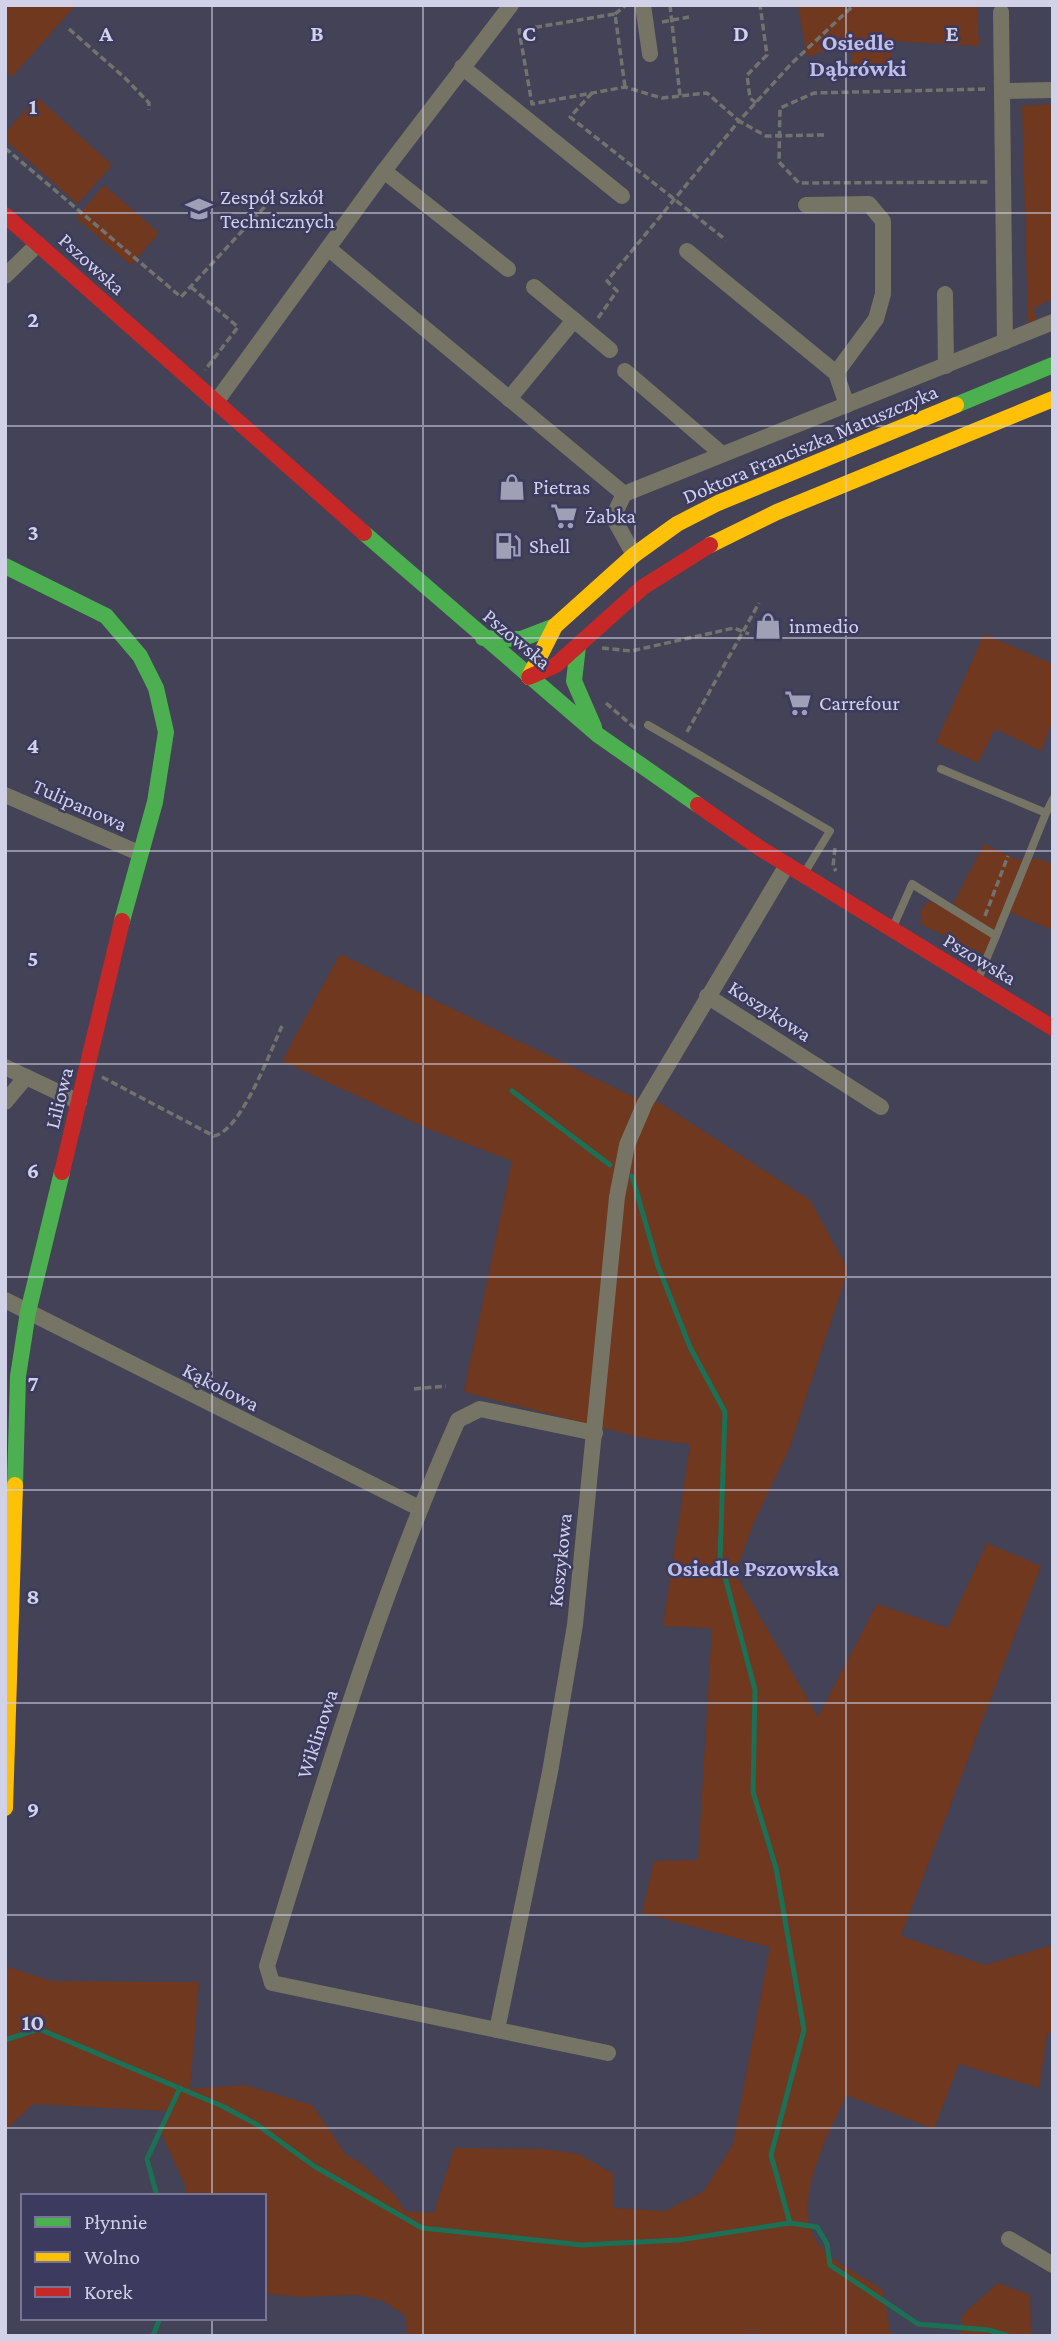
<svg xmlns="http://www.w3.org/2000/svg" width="1058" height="2341" font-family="'Crimson Pro',serif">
<rect width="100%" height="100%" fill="#434256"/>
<g fill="#6f381f">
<polygon points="5,5 76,5 12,77 5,70"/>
<polygon points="798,5 977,5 979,46 858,39 807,57"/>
<rect x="852" y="51" width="40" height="22"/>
<polygon points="37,97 112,165 78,204 5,140 5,133"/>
<polygon points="1053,104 1053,298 1033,309 1037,319 1028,323 1022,106"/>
<polygon points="104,185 159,233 131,265 76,218"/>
<polygon points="984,634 1053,664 1053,720 1041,751 995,729 978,763 936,743"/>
<polygon points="984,844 1016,859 1041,859 1053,865 1053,930 1007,911 988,956 922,925 920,912 928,901 950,910"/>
<path d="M340,954L636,1098L660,1103L810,1200L848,1270L789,1449L754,1522L735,1573L818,1717L877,1604L948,1628L987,1543L1041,1566L901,1936L985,1965L1053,1945V2033H1047L1039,2088L959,2064L934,2129L846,2095C829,2136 786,2208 821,2247C836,2264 864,2277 883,2290L891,2336H759L757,2333L716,2336H407L406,2316L383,2301L357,2295L303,2297L264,2294V2196H185V2185L159,2128L167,2111L33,2104L5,2131V1966L51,1981L199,1982L190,2089L245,2085L312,2105L346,2155L362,2164L395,2195L405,2211L434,2213L454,2148L543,2149L579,2154L613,2174L614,2208L665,2211L704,2191L733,2144L770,1947L642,1913L654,1861L698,1860L712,1628L663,1626L690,1444L642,1438L464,1392L512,1161L426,1128L282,1061Z"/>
<polygon points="998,2283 1030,2295 1031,2336 961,2336 961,2316"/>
</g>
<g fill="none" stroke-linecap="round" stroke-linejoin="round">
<g stroke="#1c7055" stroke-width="5">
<polyline points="512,1091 610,1165"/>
<polyline points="632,1176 658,1266 690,1347 725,1412 720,1558 755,1690 753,1792 776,1868 804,2030 771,2155 790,2223"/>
<polyline points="5,2040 39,2029 222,2106 256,2124 314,2166 422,2228 582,2245 679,2240 790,2223 817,2227 827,2244 830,2265 918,2324 989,2330 1008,2336"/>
<polyline points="157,2196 147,2159 180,2088"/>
<polyline points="153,2336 160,2318"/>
</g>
<g stroke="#73726e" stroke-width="3.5" stroke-dasharray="7 3.5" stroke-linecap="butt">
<polyline points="670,5 680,96"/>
<polyline points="615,14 626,5"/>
<polyline points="662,22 689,17"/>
<polyline points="69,29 125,78 149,103 149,110"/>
<polyline points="985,89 814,93 780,108 779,162 799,183 988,182"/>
<polyline points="592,93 570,117 726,240"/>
<polyline points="756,103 750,98 747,75 767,55 760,5"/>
<polyline points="824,135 766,136 739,121 792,63 854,5"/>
<polyline points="5,148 181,297 270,201 272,191"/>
<polyline points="191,287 238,327 205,370"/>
<polyline points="598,318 617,291 607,281 739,121 707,93 662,98 625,87 532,104 519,30 615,14 625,87"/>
<polyline points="602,648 631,651 734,628 749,634"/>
<polyline points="606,703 637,730"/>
<polyline points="687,732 759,603"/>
<polyline points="835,848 833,866 836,871"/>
<polyline points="985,916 1008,856"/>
<path d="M102,1077L214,1136C241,1131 270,1052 282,1026"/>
<polyline points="414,1389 446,1386"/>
</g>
<g stroke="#757465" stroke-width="8">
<polyline points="648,725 830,831 805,872"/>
<polyline points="941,769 1046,813 996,936"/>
<polyline points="1046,813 1053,799"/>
<polyline points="893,927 912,884 996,936 978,979"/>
</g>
<g stroke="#757465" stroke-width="16">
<polyline points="643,5 650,54"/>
<polyline points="1001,12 1005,342"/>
<polyline points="462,67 622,196"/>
<polyline points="1002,91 1053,90"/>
<polyline points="384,171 508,269"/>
<polyline points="806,205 869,204 883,221 883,294 876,319 836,373"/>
<polyline points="328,248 624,494"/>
<polyline points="687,251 836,373 847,405"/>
<polyline points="5,276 38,244"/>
<polyline points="945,294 946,366"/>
<polyline points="574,320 610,350"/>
<polyline points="625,371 722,454"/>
<polyline points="509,399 574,320 534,287"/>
<polyline points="216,402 384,171 511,5"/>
<polyline points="634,555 613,517 624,494 1053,322"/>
<polyline points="5,795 139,853"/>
<polyline points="707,996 881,1107"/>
<polyline points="5,1067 79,1102"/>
<polyline points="5,1102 26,1077"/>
<polyline points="5,1300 419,1508"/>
<path d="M497,2030L272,1983L267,1966C324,1781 379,1597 458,1420L480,1409L595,1433"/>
<polyline points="608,2053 497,2030 550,1772 575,1625 617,1197 627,1145 645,1103 787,865"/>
<polyline points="1009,2239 1053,2265"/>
</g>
<g stroke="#4caf50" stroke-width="16">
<polyline points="956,405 1053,365"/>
<polyline points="364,533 598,735 698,805"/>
<polyline points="5,566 106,616 140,656 156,688 166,732 155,802 122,921"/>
<polyline points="483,638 521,639 555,626"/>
<polyline points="578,646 574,681 594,727"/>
<polyline points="15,1485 18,1376 28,1312 62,1172"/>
</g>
<g stroke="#ffc107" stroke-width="16">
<polyline points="710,545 777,512 1053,399"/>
<polyline points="529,677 555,626 634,555 677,524 718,503 956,405"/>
<polyline points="5,1808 15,1485"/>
</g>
<g stroke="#c62828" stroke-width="16">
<polyline points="5,215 364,533"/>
<polyline points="529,677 556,665 643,587 710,545"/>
<polyline points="698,805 758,847 1053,1028"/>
<polyline points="62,1172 122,921"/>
</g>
</g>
<path fill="none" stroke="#d1d1e8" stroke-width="2" stroke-opacity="0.55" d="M212,5V2196M423,5V2336M635,5V2336M846,5V2336M5,213H1053M5,426H1053M5,638H1053M5,851H1053M5,1064H1053M5,1277H1053M5,1490H1053M5,1703H1053M5,1915H1053M5,2128H1053M212,2318V2336"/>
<defs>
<symbol id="school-bare" viewBox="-9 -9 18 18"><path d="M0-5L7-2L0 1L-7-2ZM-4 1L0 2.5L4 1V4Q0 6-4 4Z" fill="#9f9fb5" stroke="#3c3a5e" stroke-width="2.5" paint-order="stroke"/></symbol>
<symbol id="shop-bare" viewBox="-9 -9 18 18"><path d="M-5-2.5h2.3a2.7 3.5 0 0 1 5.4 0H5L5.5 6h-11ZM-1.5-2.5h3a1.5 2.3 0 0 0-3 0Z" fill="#9f9fb5" stroke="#3c3a5e" stroke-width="2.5" paint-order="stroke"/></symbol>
<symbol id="supermarket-bare" viewBox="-9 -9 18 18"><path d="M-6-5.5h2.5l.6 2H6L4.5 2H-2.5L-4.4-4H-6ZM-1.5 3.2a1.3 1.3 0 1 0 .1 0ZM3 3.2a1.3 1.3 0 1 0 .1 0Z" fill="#9f9fb5" stroke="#3c3a5e" stroke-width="2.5" paint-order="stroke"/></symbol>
<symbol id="fuel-bare" viewBox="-9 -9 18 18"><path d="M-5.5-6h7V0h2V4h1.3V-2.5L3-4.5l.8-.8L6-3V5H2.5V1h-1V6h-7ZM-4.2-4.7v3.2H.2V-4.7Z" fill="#9f9fb5" stroke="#3c3a5e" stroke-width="2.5" paint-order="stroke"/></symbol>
</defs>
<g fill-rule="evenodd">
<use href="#school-bare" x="180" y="190" width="38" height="38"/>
<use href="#shop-bare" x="493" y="468" width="38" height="38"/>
<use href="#supermarket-bare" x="545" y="497" width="38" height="38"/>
<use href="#fuel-bare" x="489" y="527" width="38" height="38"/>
<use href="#shop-bare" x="749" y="607" width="38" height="38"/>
<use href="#supermarket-bare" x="779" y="684" width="38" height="38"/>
</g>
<g text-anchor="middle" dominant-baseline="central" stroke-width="5" stroke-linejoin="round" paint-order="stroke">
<g font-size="21" fill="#d1d1e8" stroke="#3c3a5e" text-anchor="start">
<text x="220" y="197">Zespół Szkół<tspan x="220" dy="24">Technicznych</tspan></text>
<text x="533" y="487">Pietras</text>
<text x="585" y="516">Żabka</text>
<text x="529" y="546">Shell</text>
<text x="789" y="626">inmedio</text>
<text x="819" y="703">Carrefour</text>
</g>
<g font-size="21" fill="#d1d1e8" stroke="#3c3a5e">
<text transform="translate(92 264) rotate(42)">Pszowska</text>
<text transform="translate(810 444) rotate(-23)">Doktora Franciszka Matuszczyka</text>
<text transform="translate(517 639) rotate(40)">Pszowska</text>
<text transform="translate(80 805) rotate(24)">Tulipanowa</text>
<text transform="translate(980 959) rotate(31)">Pszowska</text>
<text transform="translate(770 1011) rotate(33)">Koszykowa</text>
<text transform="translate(59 1098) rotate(-76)">Liliowa</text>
<text transform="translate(221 1387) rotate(27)">Kąkolowa</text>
<text transform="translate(560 1560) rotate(-84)">Koszykowa</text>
<text transform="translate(317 1734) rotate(-72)">Wiklinowa</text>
</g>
<g font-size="23" font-weight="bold" fill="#bebeea" stroke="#3c3a5e">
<text x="858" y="42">Osiedle<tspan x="858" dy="26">Dąbrówki</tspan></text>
<text x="753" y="1568">Osiedle Pszowska</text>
</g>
</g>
<g font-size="23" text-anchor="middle" font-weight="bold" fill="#d1d1e8" stroke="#3c3a5e" stroke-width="5" stroke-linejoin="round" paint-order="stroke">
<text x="106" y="41">A</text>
<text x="317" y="41">B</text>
<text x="529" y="41">C</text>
<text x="741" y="41">D</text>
<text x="952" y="41">E</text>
<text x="33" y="114">1</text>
<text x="33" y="327">2</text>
<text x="33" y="540">3</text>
<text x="33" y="753">4</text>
<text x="33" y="966">5</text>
<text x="33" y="1178">6</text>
<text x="33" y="1391">7</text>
<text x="33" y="1604">8</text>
<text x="33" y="1817">9</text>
<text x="33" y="2030">10</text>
</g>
<rect width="1058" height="2341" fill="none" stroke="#d1d1e8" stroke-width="14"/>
<rect x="21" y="2194" width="245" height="126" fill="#3c3a5e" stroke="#787695" stroke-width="2"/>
<rect x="35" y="2217" width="35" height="10" fill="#4caf50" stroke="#787695" stroke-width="2"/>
<text x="84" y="2229" font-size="21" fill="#d1d1e8">Płynnie</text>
<rect x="35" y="2252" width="35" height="10" fill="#ffc107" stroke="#787695" stroke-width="2"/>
<text x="84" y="2264" font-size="21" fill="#d1d1e8">Wolno</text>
<rect x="35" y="2287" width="35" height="10" fill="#c62828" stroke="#787695" stroke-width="2"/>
<text x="84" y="2299" font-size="21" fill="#d1d1e8">Korek</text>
</svg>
